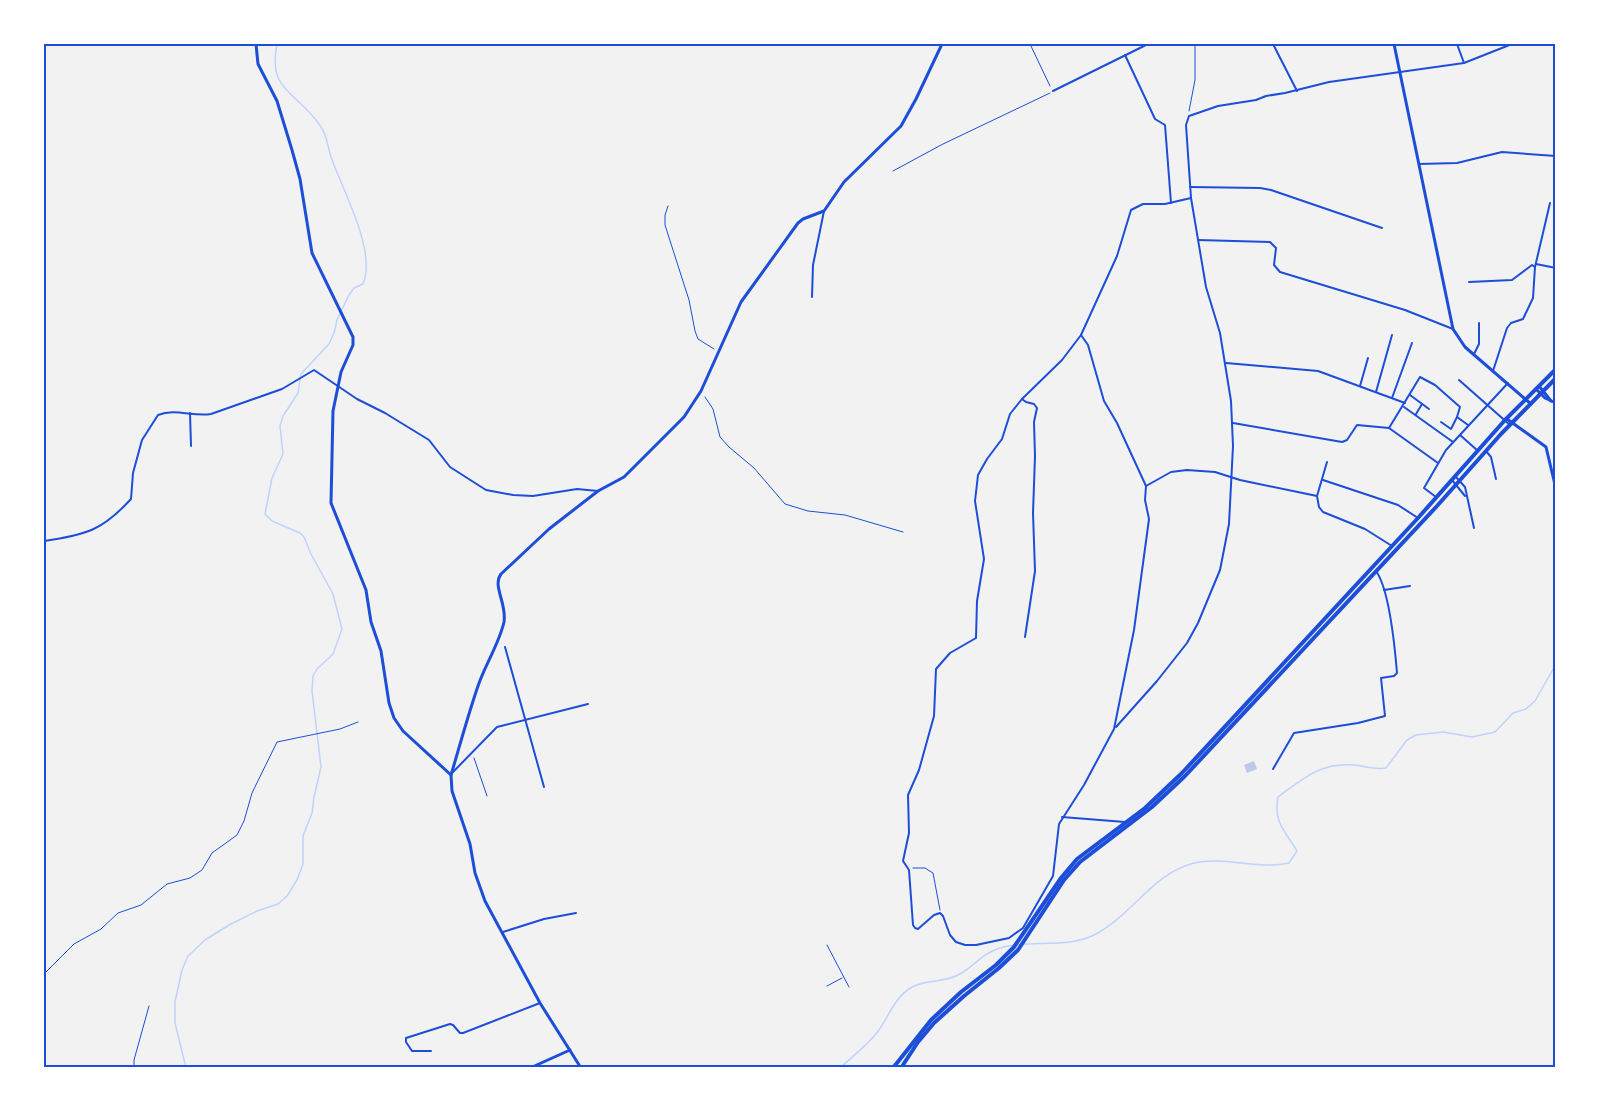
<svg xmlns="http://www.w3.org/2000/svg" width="1599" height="1111" font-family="Helvetica,sans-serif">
<rect width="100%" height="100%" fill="#f2f2f2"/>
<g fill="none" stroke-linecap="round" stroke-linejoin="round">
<g stroke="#bfd3fe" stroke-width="1.5">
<path d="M186,1068L175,1023V1002L182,970L188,956L205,940L229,925L257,911L278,904L287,896L297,880L303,864V836L312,813L314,797L321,767L312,691L313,676L317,669L333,654L342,629L333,594L311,554L304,537L300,533L272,521L265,514L272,478L283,454L280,426L283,416L298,393L301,374L329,344L334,333L337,320L349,295L354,288L363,284C377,251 342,189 331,157C327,146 328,137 321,127C298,91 267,93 277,44"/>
<path d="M840,1068C853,1056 869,1044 879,1030C889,1015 896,996 912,987C927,979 945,983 960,974C974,966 982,954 997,949C1028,938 1066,950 1096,934C1133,914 1152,874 1194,863C1224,856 1258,870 1289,863L1297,851C1285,831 1273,822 1278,797C1303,779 1320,762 1354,765C1365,766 1374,770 1386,768L1407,740L1416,735L1443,732L1472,737L1495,732L1513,713L1526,709L1535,701L1556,664"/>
</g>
</g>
<polygon fill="#bdc9ec" points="1254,761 1257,769 1247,773 1244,765"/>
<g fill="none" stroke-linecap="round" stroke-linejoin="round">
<g stroke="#1d4ed8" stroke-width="1">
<polyline points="1030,44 1050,86"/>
<polyline points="1189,111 1195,80 1195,44"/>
<polyline points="893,171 943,144 1050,93"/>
<polyline points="668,206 665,215 665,225 689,300 695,331 698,339 714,349"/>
<polyline points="705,397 713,409 720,437 729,447 754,468 785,504 808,511 845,515 903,532"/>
<polyline points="474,758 487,796"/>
<polyline points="913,868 925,868 933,873 940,910"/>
<polyline points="827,945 849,987"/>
<polyline points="44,974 74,944 101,929 118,913 141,905 167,884 190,878 202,870 212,853 237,835 244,821 252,793 277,742 340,729 358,722"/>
<polyline points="827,986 842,978"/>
<polyline points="134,1068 134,1060 149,1006"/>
</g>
<g stroke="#1d4ed8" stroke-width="2">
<polyline points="1273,44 1297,91"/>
<polyline points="1457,44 1464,63"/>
<polyline points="1125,55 1155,119 1165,125 1171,203"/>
<polyline points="1053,91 1148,44"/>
<polyline points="1419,164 1457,163 1502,152 1556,156"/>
<polyline points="1190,187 1260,188 1271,190 1382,228"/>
<polyline points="1198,240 1270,242 1276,248 1274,265 1280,272 1405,310 1453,329"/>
<polyline points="1536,264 1556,268"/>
<polyline points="1469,282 1512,280 1532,265 1535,267"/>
<polyline points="812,297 813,265 824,211"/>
<polyline points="1474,354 1479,344 1479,323"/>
<polyline points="1226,363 1318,371 1405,403"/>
<polyline points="1493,371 1507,328 1511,323 1523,319 1533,298 1535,267 1550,203"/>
<polyline points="1459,380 1510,425"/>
<polyline points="1360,386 1368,358"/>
<polyline points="1376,392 1392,335"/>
<polyline points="1410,395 1429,409"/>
<polyline points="1392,398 1412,343"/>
<polyline points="1022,399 1010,414 1002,439 987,459 978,475 975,501 984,559 977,601 976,638 950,653 936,669 934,716 919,770 908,795 909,833 903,861 909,870 913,925 915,928 918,929 934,915 940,913 943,916 950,935 956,942 965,945 976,945 1009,938 1023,928 1053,876 1059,824 1084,785 1114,729 1134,630 1149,519 1145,500 1146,486 1117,423 1104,401 1088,345 1081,335"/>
<polyline points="1404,407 1453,442"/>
<polyline points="190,413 191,446"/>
<polyline points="1416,414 1422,404"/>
<polyline points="1441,422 1451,429 1457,417"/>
<polyline points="1233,423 1342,442 1347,440 1357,425 1389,428"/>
<polyline points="1389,428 1420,377 1435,385 1460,407 1457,417 1468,425"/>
<polyline points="1389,428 1438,463"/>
<polyline points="1460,435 1478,451"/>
<polyline points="1486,451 1491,457 1496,479"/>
<polyline points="1455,476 1465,487 1474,528"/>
<polyline points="1323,480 1398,505 1418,518"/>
<polyline points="1452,480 1465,496"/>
<polyline points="1146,486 1171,472 1187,470 1215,472 1240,480 1317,496"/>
<polyline points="1317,496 1319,507 1323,512 1365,529 1392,546"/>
<polyline points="1317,496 1327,462"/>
<polyline points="1436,497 1424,488 1446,450 1508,383"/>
<path d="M44,541C85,535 102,531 131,499L133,473L142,440L158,415C175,408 193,417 211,414L282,389L314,370L357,399L385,413L429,440L450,467L486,490L513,495L533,496L577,489L598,491"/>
<polyline points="1384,590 1410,586"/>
<polyline points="1025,637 1035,571 1033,513 1035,456 1034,422 1037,408 1034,404 1026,402 1022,399 1062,360 1081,335 1117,256 1131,210 1143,204 1165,204 1191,198"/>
<polyline points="505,647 544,787"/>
<polyline points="1116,727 1157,681 1187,643 1198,623 1220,570 1229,524 1233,446 1231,401 1220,333 1206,287 1191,198 1186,125 1189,116 1218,106 1256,100 1266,96 1285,93 1329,82 1464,63 1512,44"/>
<path d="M1273,769L1294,733L1358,723L1385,716L1381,678L1394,676L1397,673C1395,649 1389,589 1376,571"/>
<polyline points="453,772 497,727 588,704"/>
<polyline points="1062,817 1125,822"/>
<polyline points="503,932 544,919 576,913"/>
<polyline points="431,1051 412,1051 406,1042 406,1038 450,1024 453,1025 460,1033 463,1033 540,1003"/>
</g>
<g stroke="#1d4ed8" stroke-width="3">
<polyline points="256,44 258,64 277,101 292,150 300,179 312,253 353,337 353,345 341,372 333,411 331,503 366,590 371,622 381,651 389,703 394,718 403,731 451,775"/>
<polyline points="1539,386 1551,401"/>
<polyline points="1536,389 1545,398 1556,403"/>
<polyline points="1507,419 1546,447 1556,489"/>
<polyline points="530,1068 570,1050"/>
<path d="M581,1068L540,1003L485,901L475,873L470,844L452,791L451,775C460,745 468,715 478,686C485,665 499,644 504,622C507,603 492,586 501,574L549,529L598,491L624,477L684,417L701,391L741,302L798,223L803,219L824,211L844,182L901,126L916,99L942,44"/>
</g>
<polyline stroke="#1d4ed8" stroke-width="3" points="1394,44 1453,329 1465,347 1531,404"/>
<g stroke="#1d4ed8" stroke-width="4">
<polyline points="893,1068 931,1020 961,992 996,965 1014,947 1061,878 1077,859 1145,808 1182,773 1418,518 1505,420 1556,369"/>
<polyline points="901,1068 918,1042 934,1023 964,996 999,968 1018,950 1064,880 1080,862 1152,807 1185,776 1437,506 1501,434 1556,378"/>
</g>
</g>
<rect width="1599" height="1111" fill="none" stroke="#ffffff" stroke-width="90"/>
<rect x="45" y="45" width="1509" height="1021" fill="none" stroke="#1d4ed8" stroke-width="2"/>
</svg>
